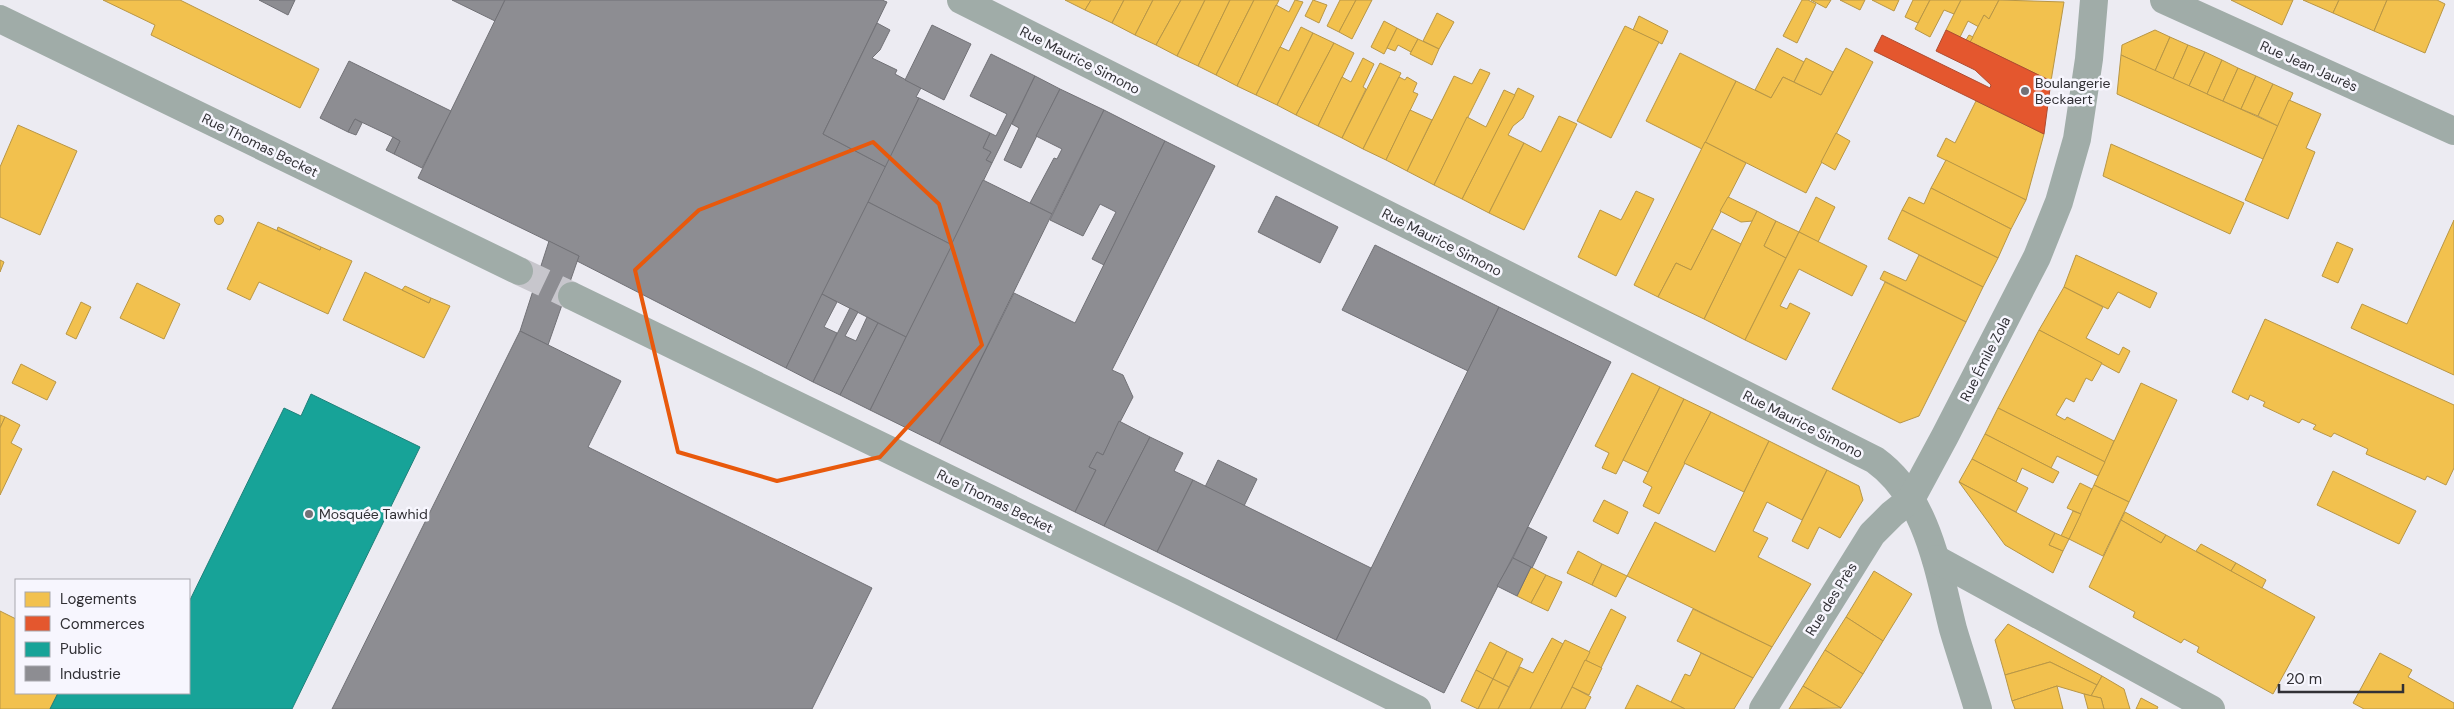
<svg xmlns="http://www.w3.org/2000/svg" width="2454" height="709" font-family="'DM Sans',sans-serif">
<rect width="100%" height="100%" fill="#ecebf2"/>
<g fill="#f2c14e" stroke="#b89646">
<polygon points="103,0 180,0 319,69 300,108 151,35 155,25"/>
<polygon points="1065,0 1091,0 1085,10"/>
<polygon points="1091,0 1124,0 1112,23 1085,10"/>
<polygon points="1124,0 1153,0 1135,35 1112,23"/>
<polygon points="1153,0 1181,0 1156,45 1135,35"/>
<polygon points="1181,0 1205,0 1177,56 1156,45"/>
<polygon points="1205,0 1230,0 1198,66 1177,56"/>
<polygon points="1230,0 1254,0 1216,75 1198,66"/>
<polygon points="1254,0 1279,0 1237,86 1216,75"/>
<polygon points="1295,0 1303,2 1256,95 1237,86 1276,5 1289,12"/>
<polygon points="1313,0 1327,5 1319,23 1305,16"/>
<polygon points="1340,0 1356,0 1339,32 1327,26"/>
<polygon points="1356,0 1372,0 1352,39 1339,32"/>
<polygon points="1802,0 1808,0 1816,4 1797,43 1783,36"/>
<polygon points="1811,0 1831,0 1826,8"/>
<polygon points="1840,0 1865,0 1860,10"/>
<polygon points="1872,0 1899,0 1894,11"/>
<polygon points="1913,0 1930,0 1918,23 1905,17"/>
<polygon points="1930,0 1961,0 1954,14 1944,10 1930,37 1915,29"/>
<polygon points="1961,0 1999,0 1989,19 1984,15 1979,27 1968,21 1960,37 1946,30"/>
<polygon points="1999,0 2064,2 2051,81 1970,42 1984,15 1989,19"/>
<polygon points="2231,0 2293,0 2282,25"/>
<polygon points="2303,0 2339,0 2333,13"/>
<polygon points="2339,0 2387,0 2374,31 2333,13"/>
<polygon points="2387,0 2437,0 2445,4 2425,53 2374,31"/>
<polygon points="1437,13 1454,22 1439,49 1423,41"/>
<polygon points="1639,16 1668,31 1662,44 1633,30"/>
<polygon points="1384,21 1397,28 1384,54 1371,47"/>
<polygon points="1625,26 1659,42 1611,138 1577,121"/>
<polygon points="1301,27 1313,33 1277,105 1256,95 1280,47 1289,51"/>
<polygon points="1397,28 1418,39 1411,52 1398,45 1395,51 1387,48"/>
<polygon points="2155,30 2170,37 2155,71 2121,55 2122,45"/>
<polygon points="1313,33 1334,43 1296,115 1277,105"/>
<polygon points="1969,35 1973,37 1970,42 1966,40"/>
<polygon points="2170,37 2188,45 2173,79 2155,71"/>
<polygon points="1418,39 1439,49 1432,65 1410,54"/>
<polygon points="1334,43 1354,53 1318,126 1296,115"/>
<polygon points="2188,45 2205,52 2189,86 2173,79"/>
<polygon points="1777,48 1804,62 1794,82 1783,77 1771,98 1755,90"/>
<polygon points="1846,48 1873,62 1806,193 1705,142 1736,81 1771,98 1783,77 1821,95"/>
<polygon points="2205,52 2222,60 2207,94 2189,86"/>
<polygon points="1680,53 1736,81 1702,149 1646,121"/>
<polygon points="2121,55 2278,126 2263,159 2117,94"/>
<polygon points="1363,58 1374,64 1363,87 1366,89 1342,138 1318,126 1342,77 1351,82"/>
<polygon points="1806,58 1833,72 1821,95 1794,82"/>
<polygon points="2222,60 2238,68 2223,101 2207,94"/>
<polygon points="1380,63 1401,73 1363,149 1342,138"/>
<polygon points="2238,68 2256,76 2241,109 2223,101"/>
<polygon points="1480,69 1490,73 1434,185 1407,171 1454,76 1472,84"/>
<polygon points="2256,76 2273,84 2258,116 2241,109"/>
<polygon points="1399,77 1405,80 1407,77 1417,83 1413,92 1418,94 1386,160 1363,149"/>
<polygon points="2273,84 2293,93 2278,126 2258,116"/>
<polygon points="1518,88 1534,96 1523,118 1513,126 1508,135 1524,143 1489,213 1462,199"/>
<polygon points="1504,90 1515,95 1462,199 1434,185 1467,117 1486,127"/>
<polygon points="2289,100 2321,114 2306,148 2315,152 2288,219 2245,200"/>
<polygon points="1976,101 2044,134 2026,200 1937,156 1946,138 1955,143"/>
<polygon points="1410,110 1432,120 1407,171 1386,160"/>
<polygon points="1559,116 1577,124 1524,230 1489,213 1524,143 1541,152"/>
<polygon points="18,125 77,151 40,235 0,217 0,167"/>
<polygon points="1836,133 1850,141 1835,170 1821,162"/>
<polygon points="1705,142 1746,163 1691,270 1676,263 1658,297 1634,285"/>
<polygon points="2111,144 2244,203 2230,234 2103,176"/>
<polygon points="1946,160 2026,200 2011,229 1931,188"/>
<polygon points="1931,188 2011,229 1998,258 1902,210 1909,197 1924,204"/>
<polygon points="1636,191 1654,199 1616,276 1578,257 1600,210 1621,220"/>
<polygon points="1728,197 1757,211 1753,221 1741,222 1720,211"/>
<polygon points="1816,197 1835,207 1818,242 1799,232"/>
<polygon points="1902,210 1998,258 1983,287 1888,239"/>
<polygon points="1757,211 1776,221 1764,246 1786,258 1745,340 1704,319"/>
<circle cx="219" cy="220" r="4.5"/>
<polygon points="2454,220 2454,375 2351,328 2362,304 2407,324"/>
<polygon points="1776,221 1799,232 1786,258 1764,246"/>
<polygon points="258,222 320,250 321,247 352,261 328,314 259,282 250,300 227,289"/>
<polygon points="278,227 321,247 320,250 277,230"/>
<polygon points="1712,229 1741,244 1704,319 1658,297 1676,263 1691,270"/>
<polygon points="1799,232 1867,266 1852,296 1799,269 1780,306 1787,309 1790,303 1810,313 1786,360 1745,340"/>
<polygon points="2337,242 2353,249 2338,283 2322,276"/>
<polygon points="1919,255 1983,287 1966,322 1880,279 1884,271 1906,281"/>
<polygon points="2076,255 2157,293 2150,308 2118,292 2108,309 2064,287"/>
<polygon points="0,260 4,262 0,272"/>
<polygon points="365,272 429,303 431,298 450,306 424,358 343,320"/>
<polygon points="1885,282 1966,322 1919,416 1900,423 1832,389"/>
<polygon points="137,283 180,304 164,339 120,318"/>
<polygon points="405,286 431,298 429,303 402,290"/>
<polygon points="2064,287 2103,307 2086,338 2119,355 2123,347 2130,351 2119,373 2039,330"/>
<polygon points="81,302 91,307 76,339 66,334"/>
<polygon points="2265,319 2454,405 2454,468 2446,485 2427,476 2425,480 2366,454 2368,449 2334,433 2331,437 2313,429 2316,425 2302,419 2299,423 2263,406 2265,402 2250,395 2248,400 2232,392"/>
<polygon points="2039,330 2102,363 2092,381 2086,378 2074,402 2066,398 2056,415 2065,420 2067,417 2114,441 2105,462 1998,408"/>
<polygon points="21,364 56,382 47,400 12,383"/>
<polygon points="1632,373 1660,387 1616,474 1602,468 1609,453 1595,446"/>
<polygon points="2141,383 2177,400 2129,502 2094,485"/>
<polygon points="1660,387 1684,399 1648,472 1623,460"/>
<polygon points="1684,399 1711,412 1659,514 1643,506 1652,487 1643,482"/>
<polygon points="1998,408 2105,462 2098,476 2057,456 2051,468 1985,434"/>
<polygon points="1711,412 1769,441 1744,492 1684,463"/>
<polygon points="0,415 5,417 0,428"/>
<polygon points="5,417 20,425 11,443 22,449 0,495 0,428"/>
<polygon points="1985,434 2059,472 2053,483 2022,468 2016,482 1972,459"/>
<polygon points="1769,441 1827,470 1802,520 1767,502 1753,531 1768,538 1758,557 1811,584 1772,647 1627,576 1655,522 1715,552"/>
<polygon points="1972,459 2028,488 2016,512 1959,482"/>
<polygon points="1827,470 1859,486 1863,500 1840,538 1819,527 1808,549 1792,541"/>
<polygon points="2333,471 2416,511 2399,544 2317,505"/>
<polygon points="1959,482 2055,533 2049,545 2063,551 2053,573 2005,545"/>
<polygon points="2080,483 2092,489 2081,514 2067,508"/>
<polygon points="2094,485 2129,502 2103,556 2069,539"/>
<polygon points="1604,500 1628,512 1618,534 1593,521"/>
<polygon points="2073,511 2081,514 2069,539 2061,536"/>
<polygon points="2125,512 2166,535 2161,543 2121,520"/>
<polygon points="2121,520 2161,543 2166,535 2315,617 2273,694 2197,652 2199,647 2184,639 2181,643 2133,617 2135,612 2089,587"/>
<polygon points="2055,533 2069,539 2063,551 2049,545"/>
<polygon points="2201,544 2236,563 2231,571 2196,551"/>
<polygon points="1578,551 1602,564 1592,585 1567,573"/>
<polygon points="2236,563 2266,580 2262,588 2231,571"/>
<polygon points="1602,564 1627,576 1616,597 1592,585"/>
<polygon points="1531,567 1546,575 1531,603 1517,596"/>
<polygon points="1874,571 1912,594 1883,641 1846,617"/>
<polygon points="1546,575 1562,582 1548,611 1531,603"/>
<polygon points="1611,609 1626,617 1601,668 1585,660"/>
<polygon points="1693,609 1772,647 1753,678 1677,641"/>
<polygon points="0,611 16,619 16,693 58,693 50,709 0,709"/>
<polygon points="1846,617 1883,641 1863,674 1825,650"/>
<polygon points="2008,624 2102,676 2097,685 2050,662 2005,675 1995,640"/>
<polygon points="1552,638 1563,644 1530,709 1498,709 1520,667 1533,673"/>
<polygon points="1565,640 1590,652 1561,709 1530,709"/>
<polygon points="1490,642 1507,651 1493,679 1476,670"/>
<polygon points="1825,650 1863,674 1841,708 1803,686"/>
<polygon points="1507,651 1523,659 1509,687 1493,679"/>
<polygon points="1701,653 1753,678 1734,709 1685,709 1671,702 1685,674 1690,676"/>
<polygon points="2380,653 2412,670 2408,677 2454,703 2454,709 2364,709 2353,703"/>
<polygon points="1585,660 1602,668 1589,695 1572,687"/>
<polygon points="2050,662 2097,685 2091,696 2057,686 2012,701 2005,675"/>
<polygon points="1476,670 1493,679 1478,709 1461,701"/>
<polygon points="2102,676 2124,689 2130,709 2104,709 2101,698 2091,696"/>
<polygon points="1493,679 1509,687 1498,709 1478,709"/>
<polygon points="1637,685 1685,709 1625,709"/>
<polygon points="1803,686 1841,708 1789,709"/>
<polygon points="2057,686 2063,709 2015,709 2012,701"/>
<polygon points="1572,687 1591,697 1585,709 1561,709"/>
<polygon points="2084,694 2101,698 2104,709 2088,709"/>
<polygon points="2141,698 2158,707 2157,709 2136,709"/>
</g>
<polygon fill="#e4572e" stroke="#ae4b30" points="1946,30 2051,81 2044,134 1874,51 1882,35 1990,88 1991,85 1975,70 1936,51"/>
<polygon fill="#17a398" stroke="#1f807a" points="311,394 420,447 292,709 50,709 58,693 189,693 189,602 284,408 301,416"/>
<g fill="#8d8d92" stroke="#717176">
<polygon points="259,0 295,0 288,15"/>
<polygon points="452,0 505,0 495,21"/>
<polygon points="505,0 882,0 887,2 823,134 886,167 786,368 577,261 579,256 418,178"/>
<polygon points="877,23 890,30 880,50 872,58 897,70 895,74 921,88 916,97 919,98 886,167 823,134"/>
<polygon points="932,25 971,44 944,100 905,80"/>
<polygon points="991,54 1035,76 992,163 986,160 991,152 983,148 990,133 996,136 1007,114 970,96"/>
<polygon points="349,61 451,111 422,168 394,154 400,141 393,137 355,119 348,132 320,118"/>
<polygon points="1035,76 1060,89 1021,168 1004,160 1019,128 1012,124"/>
<polygon points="1060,89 1104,110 1052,214 1030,203 1054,158 1057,159 1062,149 1036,136"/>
<polygon points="919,98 990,133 983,148 991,152 986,160 992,163 952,245 868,202"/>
<polygon points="1104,110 1165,141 1104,265 1092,259 1116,212 1100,204 1083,236 1050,220"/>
<polygon points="355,119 362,123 356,135 348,132"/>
<polygon points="393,137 400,141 394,154 386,150"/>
<polygon points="1165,141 1215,166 1112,370 1123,375 1133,397 1103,455 1097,452 1089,467 1096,470 1075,512 939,444 1014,293 1075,323"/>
<polygon points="983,180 1052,214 939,444 870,410"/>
<polygon points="1276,196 1338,227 1320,263 1258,232"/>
<polygon points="868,202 952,245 906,337 822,294"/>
<polygon points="549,241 579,256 548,345 520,331"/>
<polygon points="1375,245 1499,307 1468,371 1342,310"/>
<polygon points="822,294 837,302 824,327 837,333 813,382 786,368"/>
<polygon points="1499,307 1611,362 1444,693 1336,640"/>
<polygon points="850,308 858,312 845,336 856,341 867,317 878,323 840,395 813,382"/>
<polygon points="878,323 906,337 870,410 840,395"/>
<polygon points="520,331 621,381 588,447 872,588 812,709 332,709"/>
<polygon points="1119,421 1150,437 1104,526 1075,512 1096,470 1089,467 1097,452 1103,455"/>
<polygon points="1150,437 1183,453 1174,471 1193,480 1157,552 1104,526"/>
<polygon points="1218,460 1257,479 1244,506 1205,487"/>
<polygon points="1193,480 1371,568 1336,640 1157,552"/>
<polygon points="1528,527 1547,537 1532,568 1513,558"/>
<polygon points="1513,558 1531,567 1517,596 1497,586"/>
</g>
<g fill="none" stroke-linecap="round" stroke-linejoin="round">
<polyline stroke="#c7c6cc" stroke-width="28" stroke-dasharray="28 14" stroke-linecap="butt" points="519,271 572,296"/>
<g stroke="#a0aca8" stroke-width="28">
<path d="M961,0L1875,460C1928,498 1938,570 1953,629C1961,656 1970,682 1978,709"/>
<polyline points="2164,0 2454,131"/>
<polyline points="0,19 519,271"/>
<polyline points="572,296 1182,592 1417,709"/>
<polyline points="1936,559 2211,709"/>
<polyline points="1763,709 1872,534 1892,514 1911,499 1945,436 2037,257 2059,202 2077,139 2089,59 2094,0"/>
</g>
</g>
<path fill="none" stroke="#e8590c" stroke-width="4" stroke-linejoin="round" d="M873,142L939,204L982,345L880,457L777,481L678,452L635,270L699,210Z"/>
<g fill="#727177" stroke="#f7f6fe" stroke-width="2">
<circle cx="2025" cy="91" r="5"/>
<circle cx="309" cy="514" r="5"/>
</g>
<g text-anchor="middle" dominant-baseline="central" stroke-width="5" stroke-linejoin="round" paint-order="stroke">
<g font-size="14" fill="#313035" stroke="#f7f6fe">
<text transform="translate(1080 60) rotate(27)">Rue Maurice Simono</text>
<text transform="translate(2309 66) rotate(24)">Rue Jean Jaurès</text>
<text transform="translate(260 145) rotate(26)">Rue Thomas Becket</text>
<text transform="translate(1442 242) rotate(27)">Rue Maurice Simono</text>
<text transform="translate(1985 359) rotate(-63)">Rue Émile Zola</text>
<text transform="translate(1803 424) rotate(27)">Rue Maurice Simono</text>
<text transform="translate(995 501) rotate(26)">Rue Thomas Becket</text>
<text transform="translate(1831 599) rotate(-58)">Rue des Près</text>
</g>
<g font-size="14" fill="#313035" stroke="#f7f6fe" text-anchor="start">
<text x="2035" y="83">Boulangerie<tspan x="2035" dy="16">Beckaert</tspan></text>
<text x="319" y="514">Mosquée Tawhid</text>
</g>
</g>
<rect x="15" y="579" width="175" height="115" fill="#f7f6fe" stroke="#a8a7ae"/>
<rect x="25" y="592" width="25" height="15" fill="#f2c14e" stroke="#a8a7ae"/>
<text x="60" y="604" font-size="15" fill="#313035">Logements</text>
<rect x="25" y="616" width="25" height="15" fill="#e4572e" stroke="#a8a7ae"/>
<text x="60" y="629" font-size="15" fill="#313035">Commerces</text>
<rect x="25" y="642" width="25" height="15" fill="#17a398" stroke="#a8a7ae"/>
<text x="60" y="654" font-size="15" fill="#313035">Public</text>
<rect x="25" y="666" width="25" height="15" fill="#8d8d92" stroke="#a8a7ae"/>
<text x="60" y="679" font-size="15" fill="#313035">Industrie</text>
<path d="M2279 684v8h124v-8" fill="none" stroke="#313035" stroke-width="2.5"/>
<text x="2286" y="684" font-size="15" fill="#313035" stroke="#f7f6fe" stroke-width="4" paint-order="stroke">20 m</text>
</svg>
